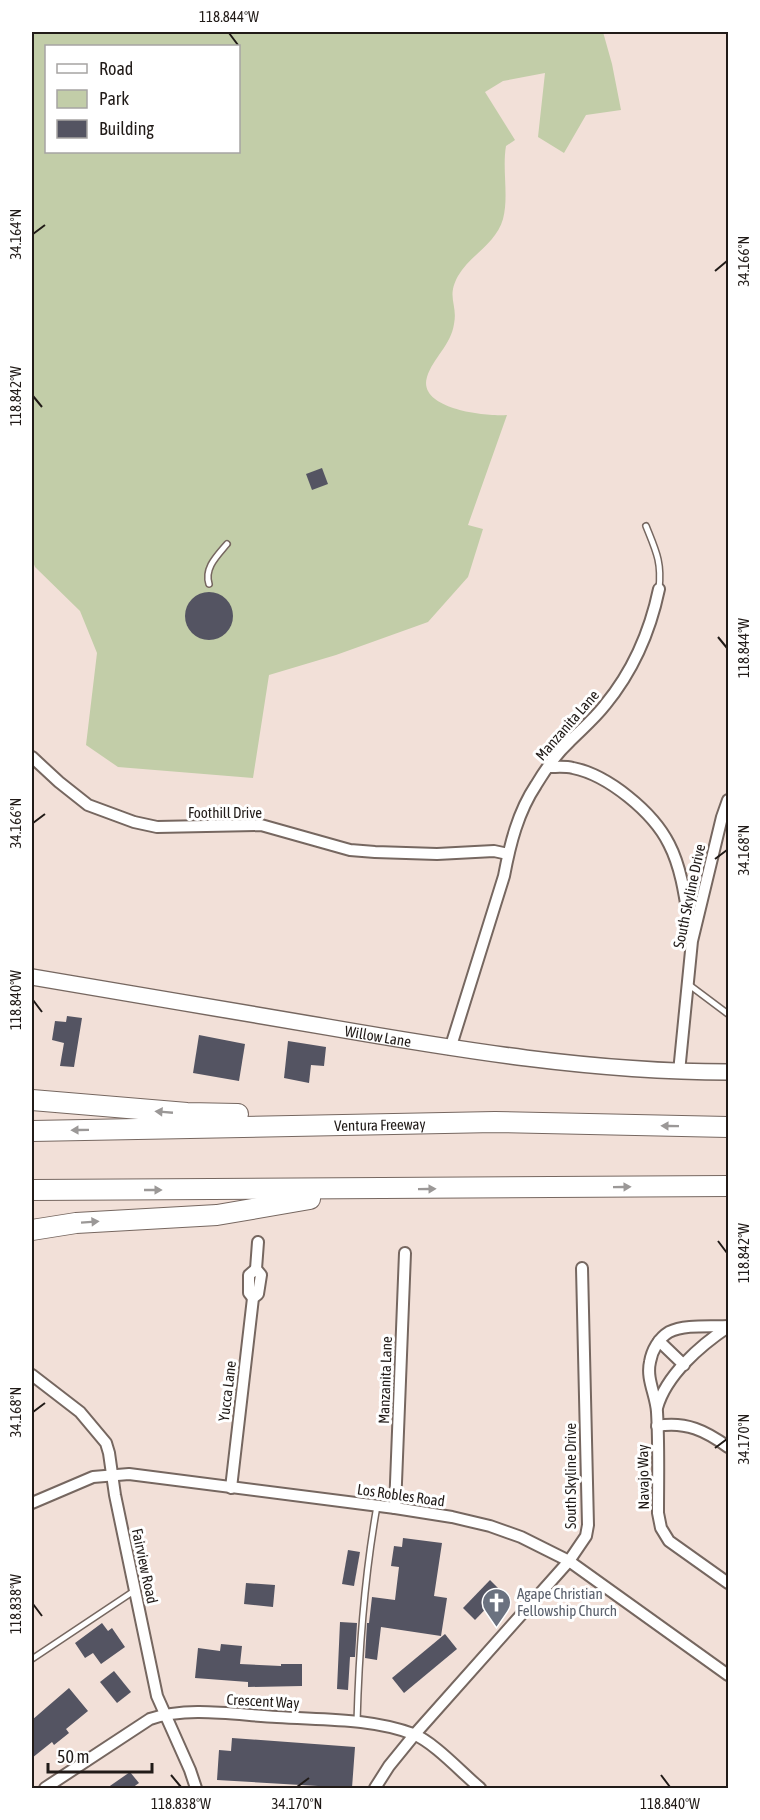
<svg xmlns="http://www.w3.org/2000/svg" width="760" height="1820" font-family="'Asap Condensed',sans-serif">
<rect width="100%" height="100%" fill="#f2e0d8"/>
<path fill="#c2cda8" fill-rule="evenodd" d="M32,32H603L612,64L621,110L586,115L564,153L538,137L545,73L503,81L485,92L515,140L506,146C502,170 509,196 503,219C496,244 470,255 458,276C446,298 458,304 454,324C451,345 433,358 427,377C417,409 486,417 507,415L468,525L483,529L468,577L428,622L336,655L269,675L253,778L118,767L86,745L97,653L80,611L35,567L32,559ZM46,46H238V152H46Z"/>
<g fill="#545462">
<polygon points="322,468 328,484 312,490 306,474"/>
<circle cx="209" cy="616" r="24"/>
<polygon points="67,1016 82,1018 74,1067 60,1066 64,1043 52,1040 55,1021 66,1022"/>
<polygon points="199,1035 245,1044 239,1081 193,1073"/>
<polygon points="288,1041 326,1047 324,1066 311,1065 309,1083 284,1078"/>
<polygon points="403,1538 442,1543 434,1596 447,1598 441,1636 381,1627 377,1660 365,1658 367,1623 369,1623 372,1597 395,1600 399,1567 391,1566 394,1546 402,1547"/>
<polygon points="348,1550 360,1552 354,1586 342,1584"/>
<polygon points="490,1580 502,1592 475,1620 463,1608"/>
<polygon points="246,1583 275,1585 273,1607 244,1604"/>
<polygon points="340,1622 357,1623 355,1657 350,1657 348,1690 337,1689"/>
<polygon points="102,1623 108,1631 112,1628 125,1647 101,1664 93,1653 85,1658 75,1643"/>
<polygon points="445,1634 457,1649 404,1693 392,1678"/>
<polygon points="221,1644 242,1646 240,1664 281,1666 281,1664 302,1664 302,1686 248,1687 248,1682 195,1678 198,1648 220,1651"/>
<polygon points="114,1671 131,1692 117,1703 100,1682"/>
<polygon points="69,1688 88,1711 66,1729 69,1733 54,1745 52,1742 32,1758 32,1720"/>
<polygon points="232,1738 355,1747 352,1788 217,1780 219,1750 231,1751"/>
<polygon points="130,1772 139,1783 132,1788 107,1788"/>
</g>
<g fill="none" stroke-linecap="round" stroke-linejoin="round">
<defs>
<g id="lane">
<path d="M646,526C656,551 662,562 659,589"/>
<path d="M209,584C204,568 217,556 227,544"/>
<polyline points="688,984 728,1014"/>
<polyline points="32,1659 134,1591"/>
<path d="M357,1722C359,1649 364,1579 377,1506"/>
</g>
<g id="street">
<polyline points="32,757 59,782 88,805 134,822 157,827 261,825 350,850 375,852 437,854 494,851 508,854"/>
<path d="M550,767C557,767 565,766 573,768C608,775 653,812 669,844C683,871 686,905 691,935"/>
<path d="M450,1049L504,876C510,844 518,812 536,785C545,770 557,753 570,741C582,729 595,718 605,705C633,671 650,632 659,589"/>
<polyline points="679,1072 692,941 722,817 728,800"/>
<polyline points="253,1298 249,1293 249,1275 256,1269"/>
<path d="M728,1326C711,1327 685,1324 669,1332C659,1338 652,1350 650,1362C646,1379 656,1395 657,1412C659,1445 658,1479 658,1513L661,1528L669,1541L728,1583"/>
<polyline points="659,1341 684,1365"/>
<polyline points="32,1375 80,1412 106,1443 109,1453 115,1495 157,1696 190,1770 196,1788"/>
<path d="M657,1408C666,1375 701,1345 728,1327"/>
<path d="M657,1426C686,1421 706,1431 728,1447"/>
<polyline points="231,1488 253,1298 258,1294 261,1275 256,1269 258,1242"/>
<polyline points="32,1503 93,1477 129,1474 395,1508 452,1517 490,1526 521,1537 569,1561 728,1675"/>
<polyline points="395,1508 405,1253"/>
<path d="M45,1788L150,1719C189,1706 236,1715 277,1717C321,1720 371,1718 413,1734C434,1742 462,1773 480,1788"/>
<polyline points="375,1788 389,1766 415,1734 569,1561 586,1536 588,1525 582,1268"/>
</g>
<g id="secondary">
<path id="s1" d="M32,977C130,994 229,1010 327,1027C460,1050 593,1072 728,1072"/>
</g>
<g id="highway">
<polyline points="32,1100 187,1113 238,1114"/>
<path id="s2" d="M32,1131L495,1122L728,1127"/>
<polyline points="32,1190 728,1186"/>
<polyline points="32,1230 76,1223 217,1215 310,1199"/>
</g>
</defs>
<use href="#lane" stroke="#766760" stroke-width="8"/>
<use href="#street" stroke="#766760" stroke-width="14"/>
<use href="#secondary" stroke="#766760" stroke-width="18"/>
<use href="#highway" stroke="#766760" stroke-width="22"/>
<use href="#lane" stroke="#fff" stroke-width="5"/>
<use href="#street" stroke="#fff" stroke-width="10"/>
<use href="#secondary" stroke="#fff" stroke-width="15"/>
<use href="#highway" stroke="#fff" stroke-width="20"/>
</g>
<defs><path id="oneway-solid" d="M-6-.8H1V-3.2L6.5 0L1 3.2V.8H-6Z" transform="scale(1.5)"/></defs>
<g fill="#9b9897">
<use href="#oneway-solid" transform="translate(164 1112) rotate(-175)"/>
<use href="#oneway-solid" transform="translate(670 1126) rotate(-179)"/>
<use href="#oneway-solid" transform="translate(80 1130) rotate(179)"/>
<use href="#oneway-solid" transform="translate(622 1187) rotate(-1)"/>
<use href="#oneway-solid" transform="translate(427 1189) rotate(-1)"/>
<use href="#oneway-solid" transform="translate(153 1190)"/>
<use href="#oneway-solid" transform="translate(90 1222) rotate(-4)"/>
</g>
<path fill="none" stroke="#211b18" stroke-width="2" d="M229,33L238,45M33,234L45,225M715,271L727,261M33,396L42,407M718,637L727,648M33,823L45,814M715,859L727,850M33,1000L42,1012M718,1241L727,1253M33,1412L45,1403M715,1448L727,1439M33,1604L42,1616M171,1775L181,1787M661,1775L670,1787M297,1787L309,1778"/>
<defs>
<symbol id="church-pin" viewBox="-11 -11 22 30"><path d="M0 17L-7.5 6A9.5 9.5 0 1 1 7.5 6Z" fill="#6b7280" stroke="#fff"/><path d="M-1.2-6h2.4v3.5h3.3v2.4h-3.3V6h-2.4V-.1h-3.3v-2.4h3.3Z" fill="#fff"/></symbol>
</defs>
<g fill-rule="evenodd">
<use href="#church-pin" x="480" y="1586" width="33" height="45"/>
</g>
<g text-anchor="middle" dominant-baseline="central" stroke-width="6" stroke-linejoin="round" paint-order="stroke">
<g font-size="15" fill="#211b18" stroke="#fff">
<text transform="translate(567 725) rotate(-49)">Manzanita Lane</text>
<text x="225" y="812">Foothill Drive</text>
<text transform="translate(689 896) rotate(-78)">South Skyline Drive</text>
<text stroke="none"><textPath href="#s1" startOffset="351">Willow Lane</textPath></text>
<text stroke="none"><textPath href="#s2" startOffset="348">Ventura Freeway</textPath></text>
<text transform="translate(385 1380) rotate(-88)">Manzanita Lane</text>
<text transform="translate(227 1391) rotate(-83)">Yucca Lane</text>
<text transform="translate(570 1476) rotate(-90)">South Skyline Drive</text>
<text transform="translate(643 1477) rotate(-91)">Navajo Way</text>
<text transform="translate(401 1495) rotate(8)">Los Robles Road</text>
<text transform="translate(145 1566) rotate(78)">Fairview Road</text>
<text transform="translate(263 1701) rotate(3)">Crescent Way</text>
</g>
<g font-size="15" fill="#5b616d" stroke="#fff" text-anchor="start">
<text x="517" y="1593">Agape Christian<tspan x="517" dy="17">Fellowship Church</tspan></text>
</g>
</g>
<rect width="760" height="1820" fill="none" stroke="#ffffff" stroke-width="66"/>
<rect x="45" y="45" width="195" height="108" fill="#ffffff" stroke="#a6a4a3" stroke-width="1.5"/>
<rect x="57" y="64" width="30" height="9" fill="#ffffff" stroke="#a6a4a3" stroke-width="1.5"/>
<text x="99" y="75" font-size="18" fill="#211b18">Road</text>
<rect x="57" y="90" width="30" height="18" fill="#c2cda8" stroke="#a6a4a3" stroke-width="1.5"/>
<text x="99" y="105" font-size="18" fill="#211b18">Park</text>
<rect x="57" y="120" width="30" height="18" fill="#545462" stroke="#a6a4a3" stroke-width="1.5"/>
<text x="99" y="135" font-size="18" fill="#211b18">Building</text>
<path d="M48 1763v9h104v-9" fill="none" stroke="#211b18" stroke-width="3"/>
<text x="57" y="1763" font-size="18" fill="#211b18" stroke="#ffffff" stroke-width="4.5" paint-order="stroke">50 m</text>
<rect x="33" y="33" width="694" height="1754" fill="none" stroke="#211b18" stroke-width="2"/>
<g font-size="15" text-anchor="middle" fill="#211b18">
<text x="229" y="22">118.844°W</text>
<text transform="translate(16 234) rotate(-90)" y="5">34.164°N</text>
<text transform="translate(744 261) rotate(-90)" y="5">34.166°N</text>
<text transform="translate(16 396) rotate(-90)" y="5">118.842°W</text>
<text transform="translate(744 648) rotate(-90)" y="5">118.844°W</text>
<text transform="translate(16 823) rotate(-90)" y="5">34.166°N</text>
<text transform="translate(744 850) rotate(-90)" y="5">34.168°N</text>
<text transform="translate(16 1000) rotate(-90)" y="5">118.840°W</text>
<text transform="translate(744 1253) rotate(-90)" y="5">118.842°W</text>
<text transform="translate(16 1412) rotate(-90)" y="5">34.168°N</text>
<text transform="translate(744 1439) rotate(-90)" y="5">34.170°N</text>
<text transform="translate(16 1604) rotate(-90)" y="5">118.838°W</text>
<text x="181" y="1809">118.838°W</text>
<text x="297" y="1809">34.170°N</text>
<text x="670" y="1809">118.840°W</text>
</g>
</svg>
